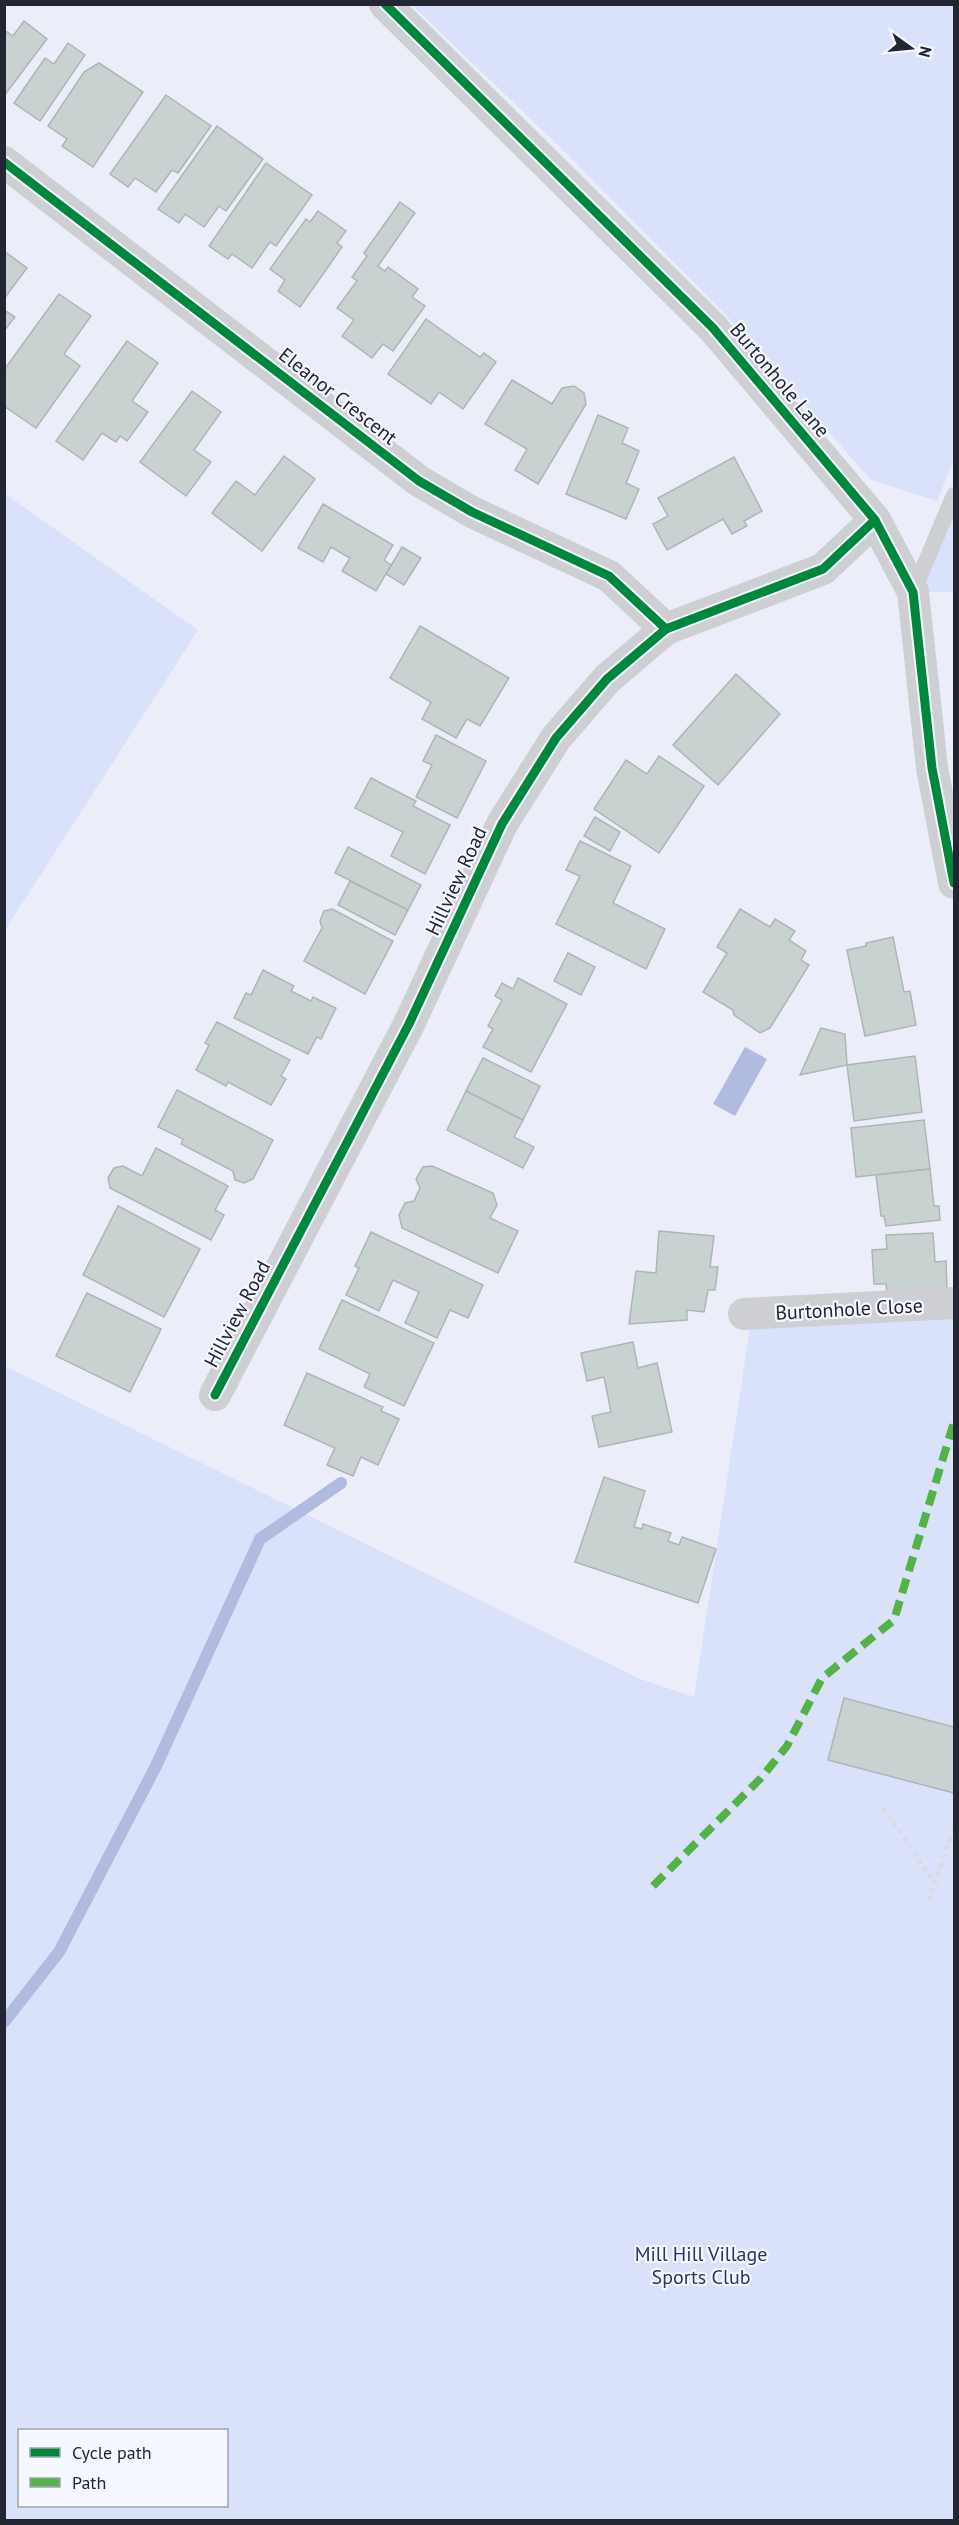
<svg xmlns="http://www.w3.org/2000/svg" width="959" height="2525" font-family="'PT Sans',sans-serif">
<rect width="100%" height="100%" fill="#ebeef9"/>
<g fill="#dae1fa" fill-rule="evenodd">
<polygon points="412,5 954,5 954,459 937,501 871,480 724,313 566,153"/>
<polygon points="5,494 198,630 5,930"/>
<polygon points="954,495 954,592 913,592"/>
<path d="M954,1304V2520H5V1366L640,1679L694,1697L750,1328ZM20,2430H226V2506H20Z"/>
</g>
<polygon fill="#b1badf" points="745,1047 767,1059 735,1116 713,1104"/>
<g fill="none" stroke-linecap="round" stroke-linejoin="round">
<polyline stroke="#b1badf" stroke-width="12" points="4,2022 59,1952 156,1766 260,1539 341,1483"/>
</g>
<g fill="#c8d2d0" stroke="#afb5b6" stroke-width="1.5">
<polygon points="24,21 47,39 4,96 4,30 13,36"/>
<polygon points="68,43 85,55 40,121 14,103 45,58 54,64"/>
<polygon points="99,63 143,92 93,167 62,146 67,139 48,126 84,72"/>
<polygon points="166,95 211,126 178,173 172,170 156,192 135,178 128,187 110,174"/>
<polygon points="217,126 263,159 226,211 219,206 204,227 185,214 179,223 158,209"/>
<polygon points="266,163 312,195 276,246 270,242 252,268 232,254 228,259 209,246"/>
<polygon points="400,202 415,213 378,266 385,271 388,267 418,289 412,297 425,306 393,351 383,344 372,358 342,336 354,320 337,308 357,281 352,277 367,256 364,253"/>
<polygon points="318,211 346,231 337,243 342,247 300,307 278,291 285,280 270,269 306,219 310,222"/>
<polygon points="4,251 27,268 4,299"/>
<polygon points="59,294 91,316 64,354 80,366 36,428 4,406 4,370"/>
<polygon points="4,310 15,317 4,331"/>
<polygon points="426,319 480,357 484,353 496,362 463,409 439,392 431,404 388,374"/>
<polygon points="127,341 158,363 132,401 148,412 127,441 120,436 116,442 102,433 83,460 56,441"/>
<polygon points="512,380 552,404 562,388 574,386 584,393 586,404 538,484 515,470 527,449 485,424"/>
<polygon points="192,391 221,412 194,450 211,462 186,496 140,462"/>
<polygon points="598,415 628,428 622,443 639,451 626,483 639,489 626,519 566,494"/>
<polygon points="284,456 315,479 262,551 212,513 236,481 255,495"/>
<polygon points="734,457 762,511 744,521 747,526 732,534 723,519 667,550 653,524 668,516 658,498"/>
<polygon points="323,504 393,545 384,560 391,565 376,591 342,571 350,558 331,547 323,562 298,548"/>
<polygon points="402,547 421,558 404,585 386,574"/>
<polygon points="420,626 509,678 480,726 467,719 456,738 422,719 431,702 390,678"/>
<polygon points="736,674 780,714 718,785 673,745"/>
<polygon points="436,735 486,761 457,818 416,797 432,765 423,761"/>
<polygon points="659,756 704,786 659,853 594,809 626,760 647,774"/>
<polygon points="371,778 416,801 413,806 450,825 425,874 391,856 403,832 355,808"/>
<polygon points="595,817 620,832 610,851 584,836"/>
<polygon points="580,841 631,866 613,903 665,929 646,969 556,924 580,876 566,870"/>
<polygon points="348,847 421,885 408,910 335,873"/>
<polygon points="350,881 408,910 395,935 338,905"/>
<polygon points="332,909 393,941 365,994 304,961 322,928 320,921 324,911"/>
<polygon points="740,909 770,927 775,919 795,931 789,940 806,951 801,960 809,965 770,1028 760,1033 734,1015 733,1010 703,992 727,953 717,947"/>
<polygon points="893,937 904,992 910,991 916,1025 865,1036 847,950 866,946 866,943"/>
<polygon points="568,953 595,967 581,995 554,981"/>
<polygon points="263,970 294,986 291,991 311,1001 313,997 336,1008 321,1039 317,1037 308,1054 234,1018 246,993 251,995"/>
<polygon points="518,978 567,1004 531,1072 483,1047 493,1029 488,1026 502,1000 495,996 502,983 513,989"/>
<polygon points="217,1022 290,1060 281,1076 286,1079 271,1105 228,1082 226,1086 196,1070 209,1045 205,1043"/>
<polygon points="821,1028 845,1034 847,1065 800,1075"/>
<polygon points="915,1056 922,1112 854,1121 847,1065"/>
<polygon points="483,1058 540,1086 523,1120 466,1091"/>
<polygon points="177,1090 273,1140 253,1179 244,1183 235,1180 233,1171 181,1144 183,1139 158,1127"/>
<polygon points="466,1091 523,1120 514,1137 534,1147 523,1168 447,1130"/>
<polygon points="924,1120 930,1169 856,1177 851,1128"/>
<polygon points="156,1148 228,1186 215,1210 224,1215 211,1240 110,1188 108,1178 114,1168 123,1166 142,1176"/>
<polygon points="432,1166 493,1193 497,1205 490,1218 518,1231 498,1273 402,1228 399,1215 405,1203 414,1201 420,1188 416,1179 423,1167"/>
<polygon points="930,1169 934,1206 939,1206 940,1220 886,1226 884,1216 881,1216 876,1175"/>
<polygon points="118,1206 200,1249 164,1317 83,1275"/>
<polygon points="659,1231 714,1236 710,1267 718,1267 715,1290 708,1290 704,1312 687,1310 687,1320 629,1324 636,1271 656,1273"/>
<polygon points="371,1232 483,1285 468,1318 450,1310 437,1338 405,1323 419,1292 393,1280 379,1311 346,1295 359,1268 355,1266"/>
<polygon points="933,1233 935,1262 946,1261 947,1289 887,1292 886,1284 874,1284 872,1250 887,1249 886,1235"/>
<polygon points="87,1293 161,1329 130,1392 56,1356"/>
<polygon points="342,1300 434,1343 404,1406 364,1387 370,1374 319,1349"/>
<polygon points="633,1342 638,1368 657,1363 672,1432 599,1447 592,1416 611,1412 604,1377 587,1381 581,1353"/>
<polygon points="307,1373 383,1407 381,1411 399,1419 378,1465 361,1457 353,1476 327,1465 335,1448 284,1425"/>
<polygon points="604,1477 645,1491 634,1527 642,1529 643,1524 671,1533 668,1541 679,1545 682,1537 716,1549 698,1603 575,1562"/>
<polygon points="844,1698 954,1727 954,1793 828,1760"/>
</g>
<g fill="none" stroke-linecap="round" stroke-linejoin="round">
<g stroke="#dbdce0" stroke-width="4" stroke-dasharray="4.5 4.5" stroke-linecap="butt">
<polyline points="883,1808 935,1883"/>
<polyline points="929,1901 954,1827"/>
</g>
<polyline stroke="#cecfd3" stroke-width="16" points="913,592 954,495"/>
<g stroke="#cecfd3" stroke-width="32">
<polyline points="385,4 713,328 875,520 913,592 932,768 954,883"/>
<polyline points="4,162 419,481 472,512 609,576 666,629"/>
<polyline points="744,1314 954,1303"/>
<polyline points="215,1395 409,1024 502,824 556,738 607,679 666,629 823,569 875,520"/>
</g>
<polyline stroke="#55b246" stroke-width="8" stroke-dasharray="15 8" stroke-linecap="butt" points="653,1886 761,1778 787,1746 822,1678 894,1620 954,1422"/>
<defs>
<g id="cycleway">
<polyline points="385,4 713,328 875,520 913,592 932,768 954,883"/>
<polyline points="4,162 419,481 472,512 609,576 666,629"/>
<polyline points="215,1395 409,1024 502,824 556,738 607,679 666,629 823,569 875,520"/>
</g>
</defs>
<use href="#cycleway" stroke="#f6f8ff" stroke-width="13"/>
<use href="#cycleway" stroke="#00873e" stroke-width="9"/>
</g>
<g text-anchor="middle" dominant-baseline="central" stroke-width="4.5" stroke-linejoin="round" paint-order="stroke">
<g font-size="20" fill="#222532" stroke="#f6f8ff">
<text transform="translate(780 380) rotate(50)">Burtonhole Lane</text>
<text transform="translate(338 396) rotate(38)">Eleanor Crescent</text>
<text transform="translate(456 881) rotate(-65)">Hillview Road</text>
<text transform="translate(849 1309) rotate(-3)">Burtonhole Close</text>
<text transform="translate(237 1314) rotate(-62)">Hillview Road</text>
</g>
<g font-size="20" fill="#28326c" stroke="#f6f8ff">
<text x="701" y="2254">Mill Hill Village<tspan x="701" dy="23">Sports Club</tspan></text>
</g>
</g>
<rect width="959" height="2525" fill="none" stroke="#222532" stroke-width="12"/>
<rect x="18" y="2429" width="210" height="78" fill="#f6f8ff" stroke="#a1a4ad" stroke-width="1.5"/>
<rect x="30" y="2448" width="30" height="9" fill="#00873e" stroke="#a1a4ad" stroke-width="1.5"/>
<text x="72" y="2459" font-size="18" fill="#222532">Cycle path</text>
<rect x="30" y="2478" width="30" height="9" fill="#55b246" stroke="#a1a4ad" stroke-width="1.5"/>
<text x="72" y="2489" font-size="18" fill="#222532">Path</text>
<g transform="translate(911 48) rotate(105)" stroke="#f6f8ff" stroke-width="4.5" paint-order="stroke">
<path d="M0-4.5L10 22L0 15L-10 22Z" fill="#222532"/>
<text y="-9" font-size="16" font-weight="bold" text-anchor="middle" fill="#222532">N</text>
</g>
</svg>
